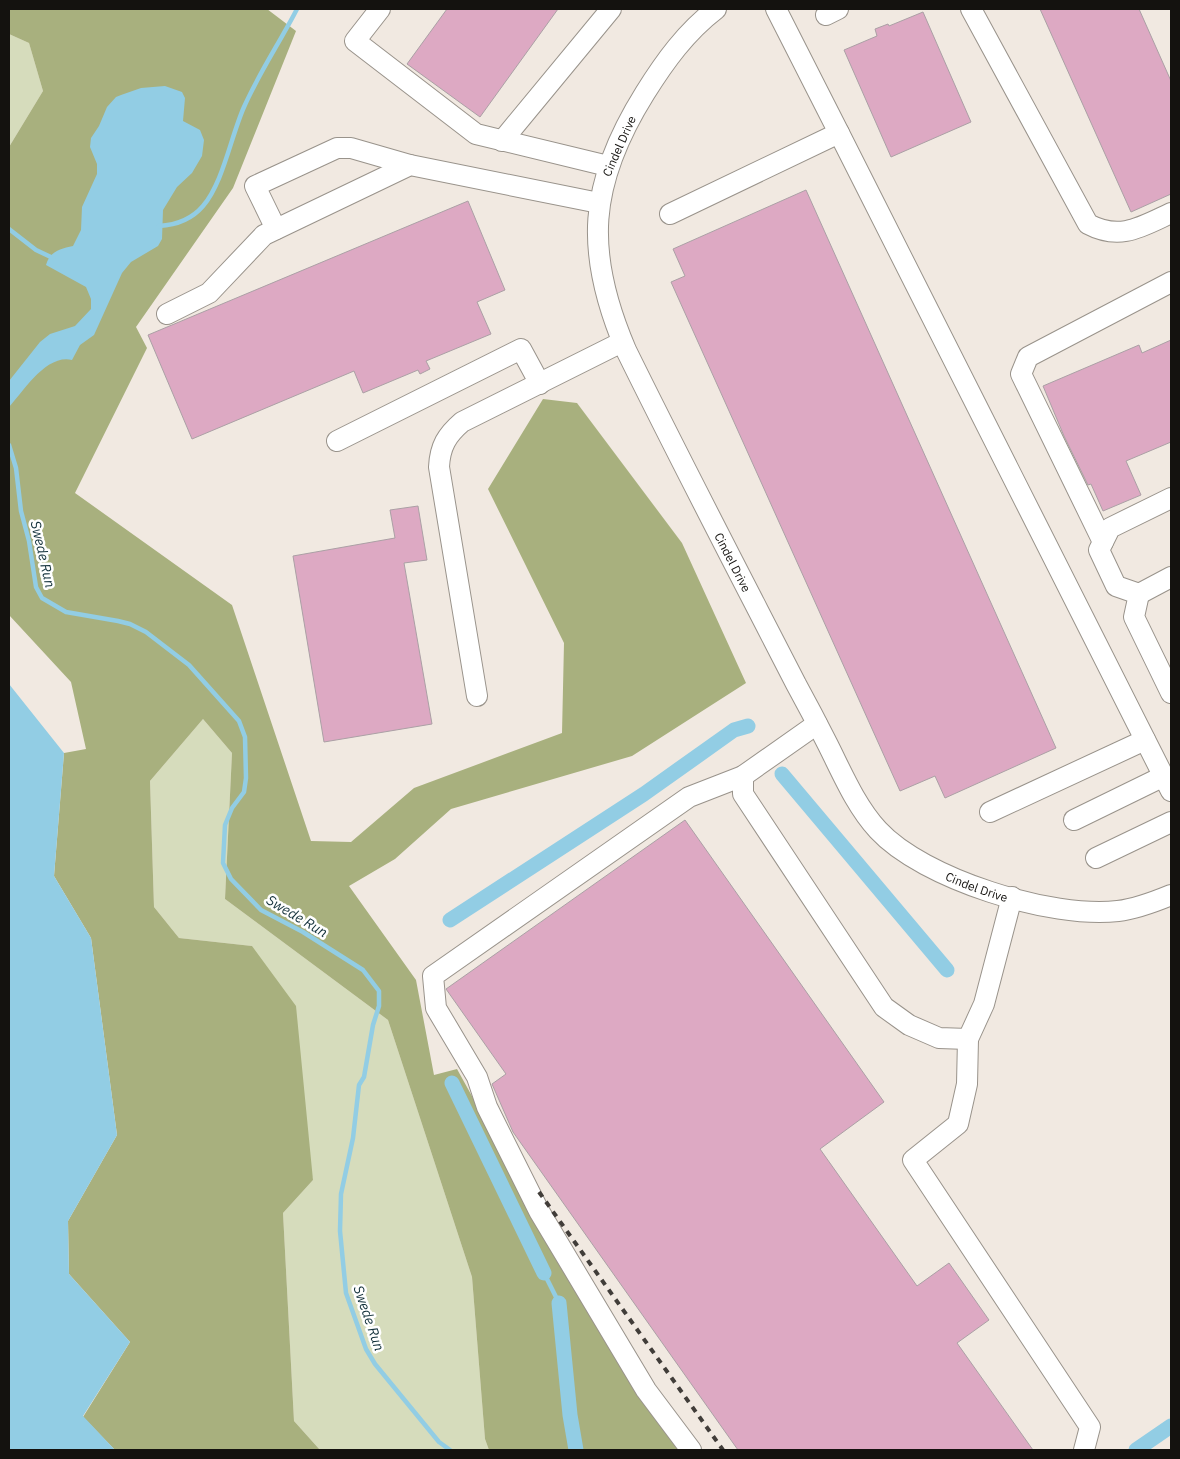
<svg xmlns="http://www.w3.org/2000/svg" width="1180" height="1459" font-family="'IBM Plex Sans',sans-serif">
<rect width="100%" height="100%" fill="#f1e9e1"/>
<g fill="#d6dcbc">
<polygon points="9,34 29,43 43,91 9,147"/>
<polygon points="203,719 232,753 225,899 388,1020 472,1277 485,1439 489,1450 320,1450 294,1421 283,1213 313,1180 252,946 179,938 154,907 150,781"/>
</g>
<polygon fill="#a8b07e" points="9,9 267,9 296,31 233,188 136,327 147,348 75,493 232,605 311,841 351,842 414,788 562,733 564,643 488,489 543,399 577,403 682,543 746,683 632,756 451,809 395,859 349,886 416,980 434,1075 457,1069 626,1375 680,1450 489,1450 485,1439 472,1277 388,1020 225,899 232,753 203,719 150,781 154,907 179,938 252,946 296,1006 313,1180 283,1213 294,1421 320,1450 115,1450 83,1417 130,1342 69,1274 68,1221 117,1135 91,938 54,876 64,753 86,749 71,682 9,615 9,147 43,91 29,43 9,34"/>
<g fill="#92cde4">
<path d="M165,86L182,92L185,98L183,121L200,130L204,140L202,156L192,173L177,187L163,210L162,239L158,246L131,262L122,273L94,335L80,345L72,360C46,354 24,391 9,407V381L40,342L50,334L75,326L91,309V299L86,287L46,265C50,251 60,249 73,246L81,230L82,207L97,174V164L90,147L91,138L99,126L107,107L116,97L121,95L141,88Z"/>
<polygon points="9,684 64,753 54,876 91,938 117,1135 68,1221 69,1274 130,1342 83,1416 115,1450 9,1450"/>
</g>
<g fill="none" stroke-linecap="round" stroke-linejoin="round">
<g stroke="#92cde4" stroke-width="4.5">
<path d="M159,226C176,225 192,219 203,206C223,183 231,136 244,107C259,73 280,42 297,9"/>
<polyline points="9,229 36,250 53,258"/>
<polyline points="9,445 16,468 21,511 29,541 36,587 42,598 66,612 118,621 130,624 146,632 189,665 239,721 245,737 246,778 244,792 232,808 225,825 223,863 231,879 261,910 303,932 363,970 379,991 379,1006 373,1025 364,1077 359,1085 353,1138 341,1194 340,1231 346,1293 366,1349 375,1364 439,1442 450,1450"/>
<polyline points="544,1273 559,1303"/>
</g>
<g stroke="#92cde4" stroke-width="15">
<polyline points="782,774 947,970"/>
<polyline points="450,920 644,794 734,730 748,726"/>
<polyline points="452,1083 544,1273"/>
<polyline points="559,1303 570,1415 576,1450"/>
<polyline points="1136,1450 1171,1426"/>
</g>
</g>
<g fill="#dda9c3" stroke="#aba0a5">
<polygon points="447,9 558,9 480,117 407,64"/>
<polygon points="1040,9 1139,9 1171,81 1171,194 1131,212"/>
<polygon points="923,12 971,122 891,157 844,50 877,36 875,29 888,24 889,26"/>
<polygon points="806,190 1056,748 945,798 935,776 900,791 671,282 685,276 673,249"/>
<polygon points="468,201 505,290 477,302 491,334 426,361 430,369 420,374 418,370 363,393 354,371 192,439 148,335"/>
<polygon points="1171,340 1171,442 1126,461 1141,495 1103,511 1091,484 1088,485 1064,436 1043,386 1139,345 1142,353"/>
<polygon points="418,506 427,560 404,563 432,724 324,742 293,556 395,538 390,510"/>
<polygon points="685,820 884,1102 820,1149 917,1286 949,1263 989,1320 957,1343 1033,1450 738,1450 513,1132 492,1084 506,1074 446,989"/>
</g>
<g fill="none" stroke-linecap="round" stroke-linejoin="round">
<defs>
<g id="minor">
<polyline points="380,9 355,41 476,134 608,166"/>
<path id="s1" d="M716,9C686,32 665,61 645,93C588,184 584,252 626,350C681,462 739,573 796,684C807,704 818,725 828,745C843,775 856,806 878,830C923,879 1052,919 1118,911C1136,909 1154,902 1171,895"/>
<polyline points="776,9 839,133"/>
<path d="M971,9L1088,224C1120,241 1141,227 1171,213"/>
<polyline points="826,15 838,9"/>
<polyline points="502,141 611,9"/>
<polyline points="670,214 839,133 1171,791"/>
<polyline points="276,229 255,186 337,148 351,148 410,165"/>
<polyline points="167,314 209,293 264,235 410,165 599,203"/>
<polyline points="337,441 521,349 540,384"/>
<polyline points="1171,498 1110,528 1099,550 1116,586 1139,594 1171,577"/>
<polyline points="1103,542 1021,374 1028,357 1171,282"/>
<polyline points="1139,594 1134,617 1171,693"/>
<path d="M477,696L439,467C440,446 447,435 462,422L622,342"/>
<polyline points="743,776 743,794 884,1007 909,1025 939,1038 968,1039"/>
<polyline points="990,812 1145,740"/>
<polyline points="1074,820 1164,776"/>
<polyline points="1096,858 1171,822"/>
<polyline points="1012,897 984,1004 968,1039 967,1084 958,1124 913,1160 1090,1427 1084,1450"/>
<polyline points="691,1450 646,1390 539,1211 487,1107 477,1077 436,1008 433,976 689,797 743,776 817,724"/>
</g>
</defs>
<use href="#minor" stroke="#99938b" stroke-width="22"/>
<use href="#minor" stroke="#fff" stroke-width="20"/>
<polyline stroke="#413d39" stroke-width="4" stroke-dasharray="6 6" stroke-linecap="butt" points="539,1192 723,1450"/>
</g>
<g text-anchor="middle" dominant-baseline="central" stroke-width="5" stroke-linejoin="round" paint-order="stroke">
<g font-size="12" fill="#14120f" stroke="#fff">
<text transform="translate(619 146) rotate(-66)">Cindel Drive</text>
<text stroke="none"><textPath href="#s1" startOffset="619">Cindel Drive</textPath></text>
<text stroke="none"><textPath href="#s1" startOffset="1039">Cindel Drive</textPath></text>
</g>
<g font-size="14" font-style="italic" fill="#13313b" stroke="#fff">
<text transform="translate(43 554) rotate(77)">Swede Run</text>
<text transform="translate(297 916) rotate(31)">Swede Run</text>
<text transform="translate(369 1318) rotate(71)">Swede Run</text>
</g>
</g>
<rect width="1180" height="1459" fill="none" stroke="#14120f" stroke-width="20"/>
</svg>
